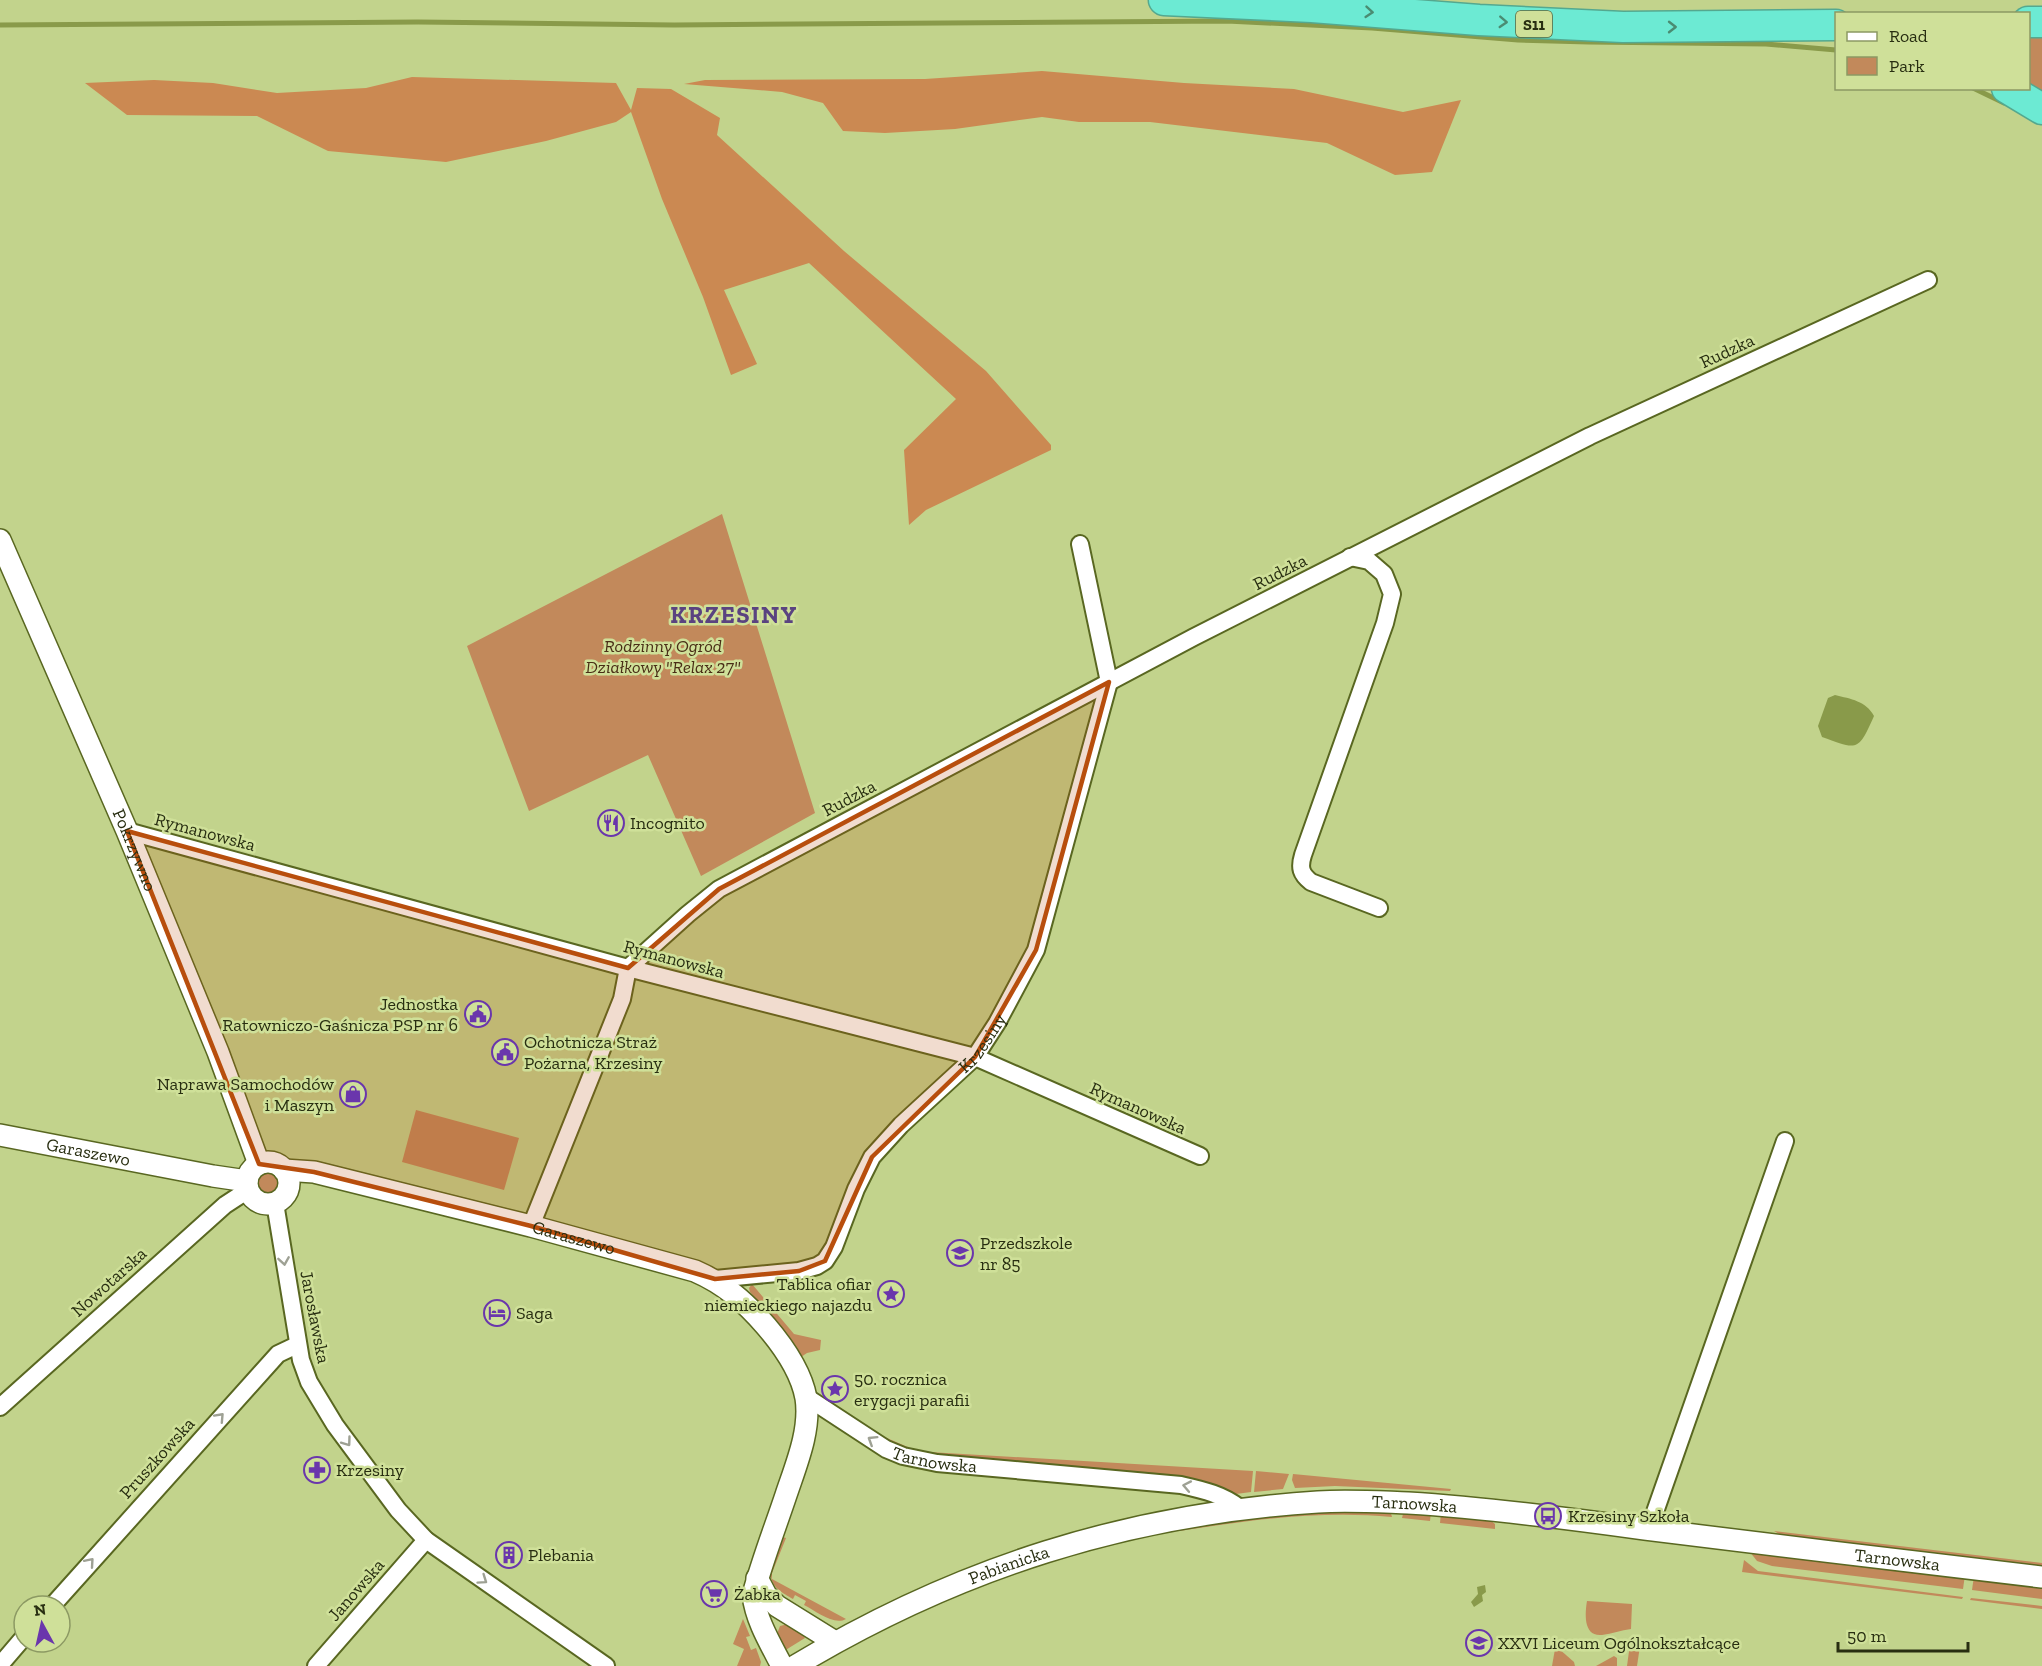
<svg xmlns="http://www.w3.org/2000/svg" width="2042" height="1666" font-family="'Zilla Slab',serif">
<rect width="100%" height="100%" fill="#c2d38c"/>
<g fill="#c2895b">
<polygon points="2029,31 2042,31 2042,100 2028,88"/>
<polygon points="722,514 815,813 701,876 648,755 529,811 467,646"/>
<polygon points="416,1110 519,1138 504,1190 402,1162"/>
<circle cx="268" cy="1183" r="10"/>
<polygon points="752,1284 794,1334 821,1340 820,1350 807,1353 801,1357 791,1339 750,1292 749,1288"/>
<polygon points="824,1398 880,1435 910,1448 929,1452 1253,1471 1251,1492 1236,1494 1213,1484 1196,1480 927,1455 897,1447 823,1399"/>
<polygon points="1256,1471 1289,1474 1283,1489 1254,1492"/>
<polygon points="1293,1474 1451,1489 1450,1491 1335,1486 1295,1488 1292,1480"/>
<path d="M1390,1510L1392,1517C1321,1510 1250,1520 1179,1531L1178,1525L1267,1513Z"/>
<polygon points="1404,1510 1431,1512 1430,1521 1402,1518"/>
<polygon points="1441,1513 1486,1517 1495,1524 1495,1529 1440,1523"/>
<polygon points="1774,1531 2042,1563 2042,1569 1784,1537"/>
<path d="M780,1536L786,1538L772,1573V1579L846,1619C834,1626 816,1611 804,1605L806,1601L795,1595L793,1599C783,1593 772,1588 771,1576L768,1575Z"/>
<polygon points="1750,1552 1965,1575 1963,1589 1772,1566 1757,1561"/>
<polygon points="1744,1560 1758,1571 1963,1597 1962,1599 1742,1572"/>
<polygon points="1974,1576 2042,1585 2042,1599 1972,1590"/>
<polygon points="1971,1598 2042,1606 2042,1609 1970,1600"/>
<path d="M1587,1601L1632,1604L1631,1629C1621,1630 1612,1634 1602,1635C1583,1637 1585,1613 1587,1601Z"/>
<polygon points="743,1619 750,1636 746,1637 751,1650 756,1648 761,1662 760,1666 737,1666 744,1649 733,1644"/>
<polygon points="788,1624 802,1632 805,1638 784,1651 777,1634 780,1626"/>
<polygon points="1630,1644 1640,1646 1637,1666 1627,1666"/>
<polygon points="1558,1648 1574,1662 1575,1666 1552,1666 1555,1649"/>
<polygon points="1614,1656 1617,1658 1617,1666 1596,1666"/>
</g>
<g fill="#cb8952">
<polygon points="1042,71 1184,83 1294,89 1403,112 1461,100 1432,172 1395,175 1327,143 1150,122 1079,122 1042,117 955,129 885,133 843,131 823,103 782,92 684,84 705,80 925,79"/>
<polygon points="412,77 616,83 631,110 637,88 671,89 720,118 717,135 844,251 986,371 1051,445 1051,450 926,510 909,525 904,450 956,399 809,263 724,290 757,364 731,375 703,297 662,199 631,112 616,122 546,141 446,162 328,151 257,116 127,115 85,83 154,80 213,83 277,93 366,88"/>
</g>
<g fill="#899a4a">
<path d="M1835,695C1851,699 1866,701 1874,716C1858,752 1858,750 1822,737L1818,726L1828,698Z"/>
<polygon points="1485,1585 1486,1592 1482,1595 1483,1601 1474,1607 1471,1602 1478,1594 1477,1587"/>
</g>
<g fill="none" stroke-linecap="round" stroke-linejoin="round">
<g stroke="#899a4a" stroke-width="5">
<polyline points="0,25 418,22 674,25 1227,21 1372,28 1518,40 1589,42 1766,44 1836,50"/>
<polyline points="1973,88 2004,103"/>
</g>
<defs>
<g id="minor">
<path d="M1350,557L1369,561L1384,574L1392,594L1385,623L1303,855C1299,868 1301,874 1311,882L1379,908"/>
<polyline points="127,831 628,968 975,1057 1200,1156"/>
<polyline points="275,1203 301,1360 309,1382 335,1425 398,1510 426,1540 606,1666"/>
<polyline points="531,1226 622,999 628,968 688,914 719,889 1194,637 1590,436 1928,280"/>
<path id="s1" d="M715,1279L799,1271L817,1266L825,1261L834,1247L856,1189L872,1157L901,1125L975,1057L997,1023L1036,950L1109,682L1080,544"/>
<path id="s2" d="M805,1396L886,1449L903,1456L937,1463L1181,1485C1203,1490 1222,1494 1240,1508"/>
<polyline points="0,1407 225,1205 248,1190"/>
<polyline points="1649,1529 1785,1141"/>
<polyline points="52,1606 278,1354 297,1345"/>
<polyline points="0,1665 24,1637"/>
<polyline points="316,1666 426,1540"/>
</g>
<g id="tertiary">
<path id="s3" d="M0,540L127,831L218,1052L259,1164"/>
<path id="s4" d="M0,1135L213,1176L247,1181"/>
<circle cx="268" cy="1183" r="21"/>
<path id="s5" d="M284,1170L314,1172L531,1226L695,1271C725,1284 745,1302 766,1326C784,1347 801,1371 806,1398C811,1430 796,1465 786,1495C775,1528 762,1561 753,1595C756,1620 770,1643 782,1666"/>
<polyline points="757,1578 766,1595 777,1606 835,1642"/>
<path id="s6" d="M795,1666C958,1568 1128,1514 1318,1502C1348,1500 1379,1502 1408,1503C1488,1508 1566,1518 1645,1529C1777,1546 1910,1561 2042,1577"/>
</g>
<g id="motorway">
<polyline points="1164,0 1312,7 1479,20 1623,27 1836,25"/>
<polyline points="2028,22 2042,22"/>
<polyline points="2007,88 2042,109"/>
</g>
</defs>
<use href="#minor" stroke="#596721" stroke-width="20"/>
<use href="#tertiary" stroke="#596721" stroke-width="24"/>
<use href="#motorway" stroke="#54a88f" stroke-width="33"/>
<use href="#minor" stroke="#fff" stroke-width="16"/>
<use href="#tertiary" stroke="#fff" stroke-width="21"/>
<use href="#motorway" stroke="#6cead3" stroke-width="30"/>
</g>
<defs><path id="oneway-chevron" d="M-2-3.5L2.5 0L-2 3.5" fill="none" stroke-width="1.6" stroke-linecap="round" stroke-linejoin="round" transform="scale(1.5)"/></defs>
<g stroke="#4a8c72">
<use href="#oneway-chevron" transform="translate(1369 12) rotate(5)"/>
<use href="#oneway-chevron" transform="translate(1503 22) rotate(3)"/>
<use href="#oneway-chevron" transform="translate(1672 27)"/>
</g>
<g stroke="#9ea194">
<use href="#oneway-chevron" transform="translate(284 1261) rotate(81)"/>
<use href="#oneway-chevron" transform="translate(220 1417) rotate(-47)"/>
<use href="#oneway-chevron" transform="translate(872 1440) rotate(-148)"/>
<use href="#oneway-chevron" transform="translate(347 1442) rotate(54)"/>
<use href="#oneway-chevron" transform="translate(1187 1486) rotate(-169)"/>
<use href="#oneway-chevron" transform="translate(90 1562) rotate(-49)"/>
<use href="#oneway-chevron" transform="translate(483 1580) rotate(35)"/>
</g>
<path fill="#b84e0d" fill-opacity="0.2" stroke="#b84e0d" stroke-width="4.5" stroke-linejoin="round" d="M1109,682L1036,950L975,1057L872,1157L825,1261L799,1271L715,1279L531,1226L314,1172L259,1164L127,831L628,968L719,889Z"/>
<defs>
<symbol id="restaurant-ring" viewBox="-11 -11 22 22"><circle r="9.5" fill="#cfe099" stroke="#6a36ac" stroke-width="1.5"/><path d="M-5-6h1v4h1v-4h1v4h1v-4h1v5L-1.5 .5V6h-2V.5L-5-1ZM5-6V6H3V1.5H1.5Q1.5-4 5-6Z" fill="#6a36ac"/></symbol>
<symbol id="civic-ring" viewBox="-11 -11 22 22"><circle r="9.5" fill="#cfe099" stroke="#6a36ac" stroke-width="1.5"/><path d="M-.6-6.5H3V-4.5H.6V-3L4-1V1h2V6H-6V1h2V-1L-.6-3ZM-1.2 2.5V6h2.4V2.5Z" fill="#6a36ac"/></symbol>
<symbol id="shop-ring" viewBox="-11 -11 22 22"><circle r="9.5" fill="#cfe099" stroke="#6a36ac" stroke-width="1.5"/><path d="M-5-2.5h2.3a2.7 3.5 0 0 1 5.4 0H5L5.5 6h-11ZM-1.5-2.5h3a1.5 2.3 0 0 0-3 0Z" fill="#6a36ac"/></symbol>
<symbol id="school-ring" viewBox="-11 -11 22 22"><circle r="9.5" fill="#cfe099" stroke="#6a36ac" stroke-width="1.5"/><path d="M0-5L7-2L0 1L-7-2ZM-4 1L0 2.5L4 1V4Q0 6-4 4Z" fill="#6a36ac"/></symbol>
<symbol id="sight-ring" viewBox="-11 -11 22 22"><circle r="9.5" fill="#cfe099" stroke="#6a36ac" stroke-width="1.5"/><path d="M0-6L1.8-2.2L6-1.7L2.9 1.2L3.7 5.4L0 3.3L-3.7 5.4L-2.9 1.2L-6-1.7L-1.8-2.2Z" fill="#6a36ac"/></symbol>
<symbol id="hotel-ring" viewBox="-11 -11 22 22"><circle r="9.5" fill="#cfe099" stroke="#6a36ac" stroke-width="1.5"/><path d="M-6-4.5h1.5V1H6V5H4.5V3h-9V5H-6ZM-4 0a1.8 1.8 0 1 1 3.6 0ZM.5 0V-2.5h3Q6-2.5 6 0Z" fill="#6a36ac"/></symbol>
<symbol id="pharmacy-ring" viewBox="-11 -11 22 22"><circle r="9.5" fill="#cfe099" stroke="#6a36ac" stroke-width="1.5"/><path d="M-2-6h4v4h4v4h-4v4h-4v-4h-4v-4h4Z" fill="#6a36ac"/></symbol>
<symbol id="bus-ring" viewBox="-11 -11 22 22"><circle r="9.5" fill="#cfe099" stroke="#6a36ac" stroke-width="1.5"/><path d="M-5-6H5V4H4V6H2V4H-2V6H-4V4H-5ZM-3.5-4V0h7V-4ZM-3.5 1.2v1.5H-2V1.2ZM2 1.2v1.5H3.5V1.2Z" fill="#6a36ac"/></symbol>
<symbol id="building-ring" viewBox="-11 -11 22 22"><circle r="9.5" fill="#cfe099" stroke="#6a36ac" stroke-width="1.5"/><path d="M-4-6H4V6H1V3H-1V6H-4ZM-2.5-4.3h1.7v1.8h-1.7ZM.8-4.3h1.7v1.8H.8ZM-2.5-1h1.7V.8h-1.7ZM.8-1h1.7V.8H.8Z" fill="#6a36ac"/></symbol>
<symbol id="supermarket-ring" viewBox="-11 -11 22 22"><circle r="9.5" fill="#cfe099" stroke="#6a36ac" stroke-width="1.5"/><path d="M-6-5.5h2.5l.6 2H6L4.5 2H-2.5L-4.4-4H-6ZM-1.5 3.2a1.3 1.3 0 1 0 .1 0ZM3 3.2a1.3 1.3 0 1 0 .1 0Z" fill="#6a36ac"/></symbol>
</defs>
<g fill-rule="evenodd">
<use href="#restaurant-ring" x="596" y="808" width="30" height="30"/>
<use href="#civic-ring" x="463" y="999" width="30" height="30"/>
<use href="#civic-ring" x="490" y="1037" width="30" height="30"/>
<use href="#shop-ring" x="338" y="1079" width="30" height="30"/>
<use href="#school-ring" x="945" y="1238" width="30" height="30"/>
<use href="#sight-ring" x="876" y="1279" width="30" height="30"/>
<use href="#hotel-ring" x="482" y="1298" width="30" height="30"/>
<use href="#sight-ring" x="820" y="1374" width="30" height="30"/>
<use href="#pharmacy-ring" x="302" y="1455" width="30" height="30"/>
<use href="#bus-ring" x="1533" y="1501" width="30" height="30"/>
<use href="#building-ring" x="494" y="1540" width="30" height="30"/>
<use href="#supermarket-ring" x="699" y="1579" width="30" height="30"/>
<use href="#school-ring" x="1464" y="1628" width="30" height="30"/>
</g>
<g text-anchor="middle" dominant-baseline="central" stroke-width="5" stroke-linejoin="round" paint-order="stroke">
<rect fill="#cfe099" stroke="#5a633a" stroke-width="1.5" x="1516" y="11" width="36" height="26" rx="4.5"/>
<g font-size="16" font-weight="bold" fill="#282e11">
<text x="1534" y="24">S11</text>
</g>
<g font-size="18" fill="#282e11" stroke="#cfe099">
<text transform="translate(1727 351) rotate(-25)">Rudzka</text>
<text transform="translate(1280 572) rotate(-27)">Rudzka</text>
<text transform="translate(849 798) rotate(-28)">Rudzka</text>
<text transform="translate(205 832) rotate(15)">Rymanowska</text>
<text stroke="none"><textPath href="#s3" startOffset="338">Pokrzywno</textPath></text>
<text transform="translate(674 959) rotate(15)">Rymanowska</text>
<text stroke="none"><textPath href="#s1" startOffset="386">Krzesiny</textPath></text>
<text transform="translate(1138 1108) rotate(24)">Rymanowska</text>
<text stroke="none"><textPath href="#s4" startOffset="90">Garaszewo</textPath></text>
<text stroke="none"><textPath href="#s5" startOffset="298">Garaszewo</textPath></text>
<text transform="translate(109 1282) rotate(-42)">Nowotarska</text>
<text transform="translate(315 1317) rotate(79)">Jarosławska</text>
<text transform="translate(157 1458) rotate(-48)">Pruszkowska</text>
<text stroke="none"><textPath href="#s2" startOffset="147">Tarnowska</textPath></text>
<text stroke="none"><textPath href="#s6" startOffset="650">Tarnowska</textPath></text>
<text stroke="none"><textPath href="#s6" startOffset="1136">Tarnowska</textPath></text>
<text stroke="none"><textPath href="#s6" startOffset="237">Pabianicka</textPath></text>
<text transform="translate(356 1590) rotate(-49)">Janowska</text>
</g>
<g font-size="18" font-style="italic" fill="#492d16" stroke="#cfe099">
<text x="663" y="646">Rodzinny Ogród<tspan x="663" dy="21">Działkowy "Relax 27"</tspan></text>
</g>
<g font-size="18" fill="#282e11" stroke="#cfe099" text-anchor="start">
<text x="630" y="823">Incognito</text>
<text x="458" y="1004" text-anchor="end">Jednostka<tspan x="458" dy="21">Ratowniczo-Gaśnicza PSP nr 6</tspan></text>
<text x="524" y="1042">Ochotnicza Straż<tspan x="524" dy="21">Pożarna, Krzesiny</tspan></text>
<text x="334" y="1084" text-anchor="end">Naprawa Samochodów<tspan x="334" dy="21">i Maszyn</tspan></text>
<text x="980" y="1243">Przedszkole<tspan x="980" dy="21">nr 85</tspan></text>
<text x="872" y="1284" text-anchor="end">Tablica ofiar<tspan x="872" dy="21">niemieckiego najazdu</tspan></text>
<text x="516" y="1313">Saga</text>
<text x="854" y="1379">50. rocznica<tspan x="854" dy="21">erygacji parafii</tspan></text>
<text x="336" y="1470">Krzesiny</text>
<text x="1568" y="1516">Krzesiny Szkoła</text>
<text x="528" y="1555">Plebania</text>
<text x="734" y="1594">Żabka</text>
<text x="1498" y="1643">XXVI Liceum Ogólnokształcące</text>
</g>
<g font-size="24" font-weight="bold" letter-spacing="1.5" fill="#5a4380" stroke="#cfe099">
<text x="734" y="614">KRZESINY</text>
</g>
</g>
<rect x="1835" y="12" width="195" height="78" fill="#cfe099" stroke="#8c9963" stroke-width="1.5"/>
<rect x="1847" y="32" width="30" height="9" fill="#ffffff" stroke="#8c9963" stroke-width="1.5"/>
<text x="1889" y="42" font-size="18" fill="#282e11">Road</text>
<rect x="1847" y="57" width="30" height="18" fill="#c2895b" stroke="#8c9963" stroke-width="1.5"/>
<text x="1889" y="72" font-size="18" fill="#282e11">Park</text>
<g transform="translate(42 1624) rotate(352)"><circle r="28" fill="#cfe099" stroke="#8c9963" stroke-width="1.5"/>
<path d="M0-4.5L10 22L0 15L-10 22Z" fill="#6a36ac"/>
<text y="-9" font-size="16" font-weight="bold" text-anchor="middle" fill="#282e11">N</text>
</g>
<path d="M1838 1642v9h130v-9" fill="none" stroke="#282e11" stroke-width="3"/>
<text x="1847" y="1642" font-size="18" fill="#282e11" stroke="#cfe099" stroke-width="4.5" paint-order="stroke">50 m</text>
</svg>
